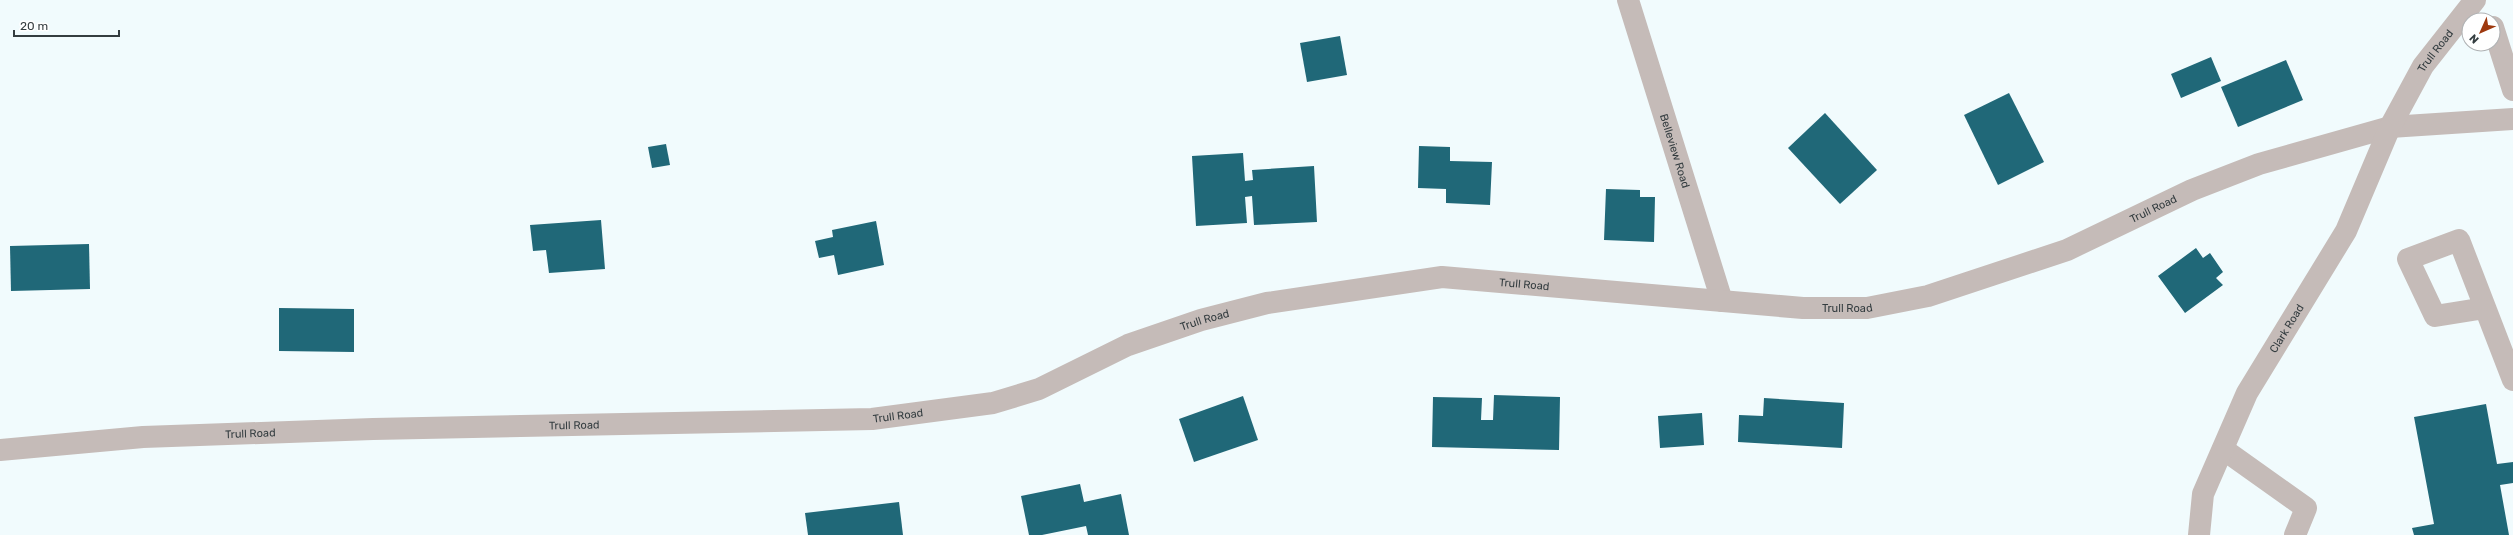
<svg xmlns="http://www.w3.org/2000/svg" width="2513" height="535" font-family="Rubik,sans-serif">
<rect width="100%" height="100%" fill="#f1fbfd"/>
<g fill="#206878">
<polygon points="1340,36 1347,75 1307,82 1300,43"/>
<polygon points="2211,57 2221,81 2181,98 2171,74"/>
<polygon points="2286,60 2303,100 2238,127 2221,87"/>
<polygon points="2009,93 2044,162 1998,185 1964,115"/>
<polygon points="1825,113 1877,170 1840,204 1788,148"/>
<polygon points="666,144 670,165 652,168 648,147"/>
<polygon points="1419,146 1450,147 1450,161 1492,162 1490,205 1446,203 1446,189 1418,188"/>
<polygon points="1243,153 1245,181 1253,180 1252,170 1314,166 1317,222 1254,225 1252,196 1245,197 1247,223 1196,226 1192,156"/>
<polygon points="1606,189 1640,190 1640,197 1655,197 1654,242 1604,240"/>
<polygon points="601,220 605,269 549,273 546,250 533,251 530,225"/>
<polygon points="876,221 884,265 838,275 834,255 819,258 815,241 833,237 832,230"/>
<polygon points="89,244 90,289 11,291 10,246"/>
<polygon points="2196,248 2203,258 2210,253 2223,272 2216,278 2223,285 2185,313 2158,276"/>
<polygon points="279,308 354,309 354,352 279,351"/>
<polygon points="1494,395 1560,397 1559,450 1432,447 1433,397 1482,398 1481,420 1493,420"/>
<polygon points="1243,396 1258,440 1194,462 1179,419"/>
<polygon points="1764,398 1844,403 1842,448 1738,442 1739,415 1763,416"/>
<polygon points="2486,404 2497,464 2513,462 2513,483 2500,485 2509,535 2414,535 2412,528 2434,524 2414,417"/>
<polygon points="1702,413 1704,445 1660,448 1658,416"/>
<polygon points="1080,484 1084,502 1121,494 1129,535 1088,535 1086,526 1042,535 1029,535 1021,496"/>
<polygon points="899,502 903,535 808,535 805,513"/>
</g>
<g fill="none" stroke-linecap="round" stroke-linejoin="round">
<g stroke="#c5bbb8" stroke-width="22">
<path id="s1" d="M1628,0L1722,301"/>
<polyline points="2493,27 2513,90"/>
<polyline points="2485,308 2435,316 2408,259 2459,240 2513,380"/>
<polyline points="2223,449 2306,508 2295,535"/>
<path id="s2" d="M0,450L143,437L373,429L872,419L993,403L1039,389L1128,345L1201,320L1267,303L1442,277L1803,308H1867L1928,296L2067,250L2192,190L2259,164L2390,127L2513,119"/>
<path id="s3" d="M2199,535L2203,494L2247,393L2346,231L2390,127L2423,66L2475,0"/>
</g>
</g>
<g text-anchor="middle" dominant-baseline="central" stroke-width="4" stroke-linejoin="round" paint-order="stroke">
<g font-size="11" fill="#343d40" stroke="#fff">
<text stroke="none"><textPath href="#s3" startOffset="543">Trull Road</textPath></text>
<text stroke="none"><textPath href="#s1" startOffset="158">Belleview Road</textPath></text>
<text stroke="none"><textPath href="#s2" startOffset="2195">Trull Road</textPath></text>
<text stroke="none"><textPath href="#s2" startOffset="1547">Trull Road</textPath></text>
<text stroke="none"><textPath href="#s2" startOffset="1871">Trull Road</textPath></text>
<text stroke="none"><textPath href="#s2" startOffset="1223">Trull Road</textPath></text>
<text stroke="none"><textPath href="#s3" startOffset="227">Clark Road</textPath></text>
<text stroke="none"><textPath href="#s2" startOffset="899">Trull Road</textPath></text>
<text stroke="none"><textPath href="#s2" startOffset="575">Trull Road</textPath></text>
<text stroke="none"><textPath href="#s2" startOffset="251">Trull Road</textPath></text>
</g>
</g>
<g transform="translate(2481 32) rotate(225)"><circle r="19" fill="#ffffff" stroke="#aeb1b3"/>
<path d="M0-3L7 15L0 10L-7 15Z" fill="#9e390e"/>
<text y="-6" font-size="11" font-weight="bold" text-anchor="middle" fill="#343d40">N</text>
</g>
<path d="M14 30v6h105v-6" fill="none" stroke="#343d40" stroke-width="2"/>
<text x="20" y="30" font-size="12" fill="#343d40" stroke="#ffffff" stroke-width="3" paint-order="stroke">20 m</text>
</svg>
